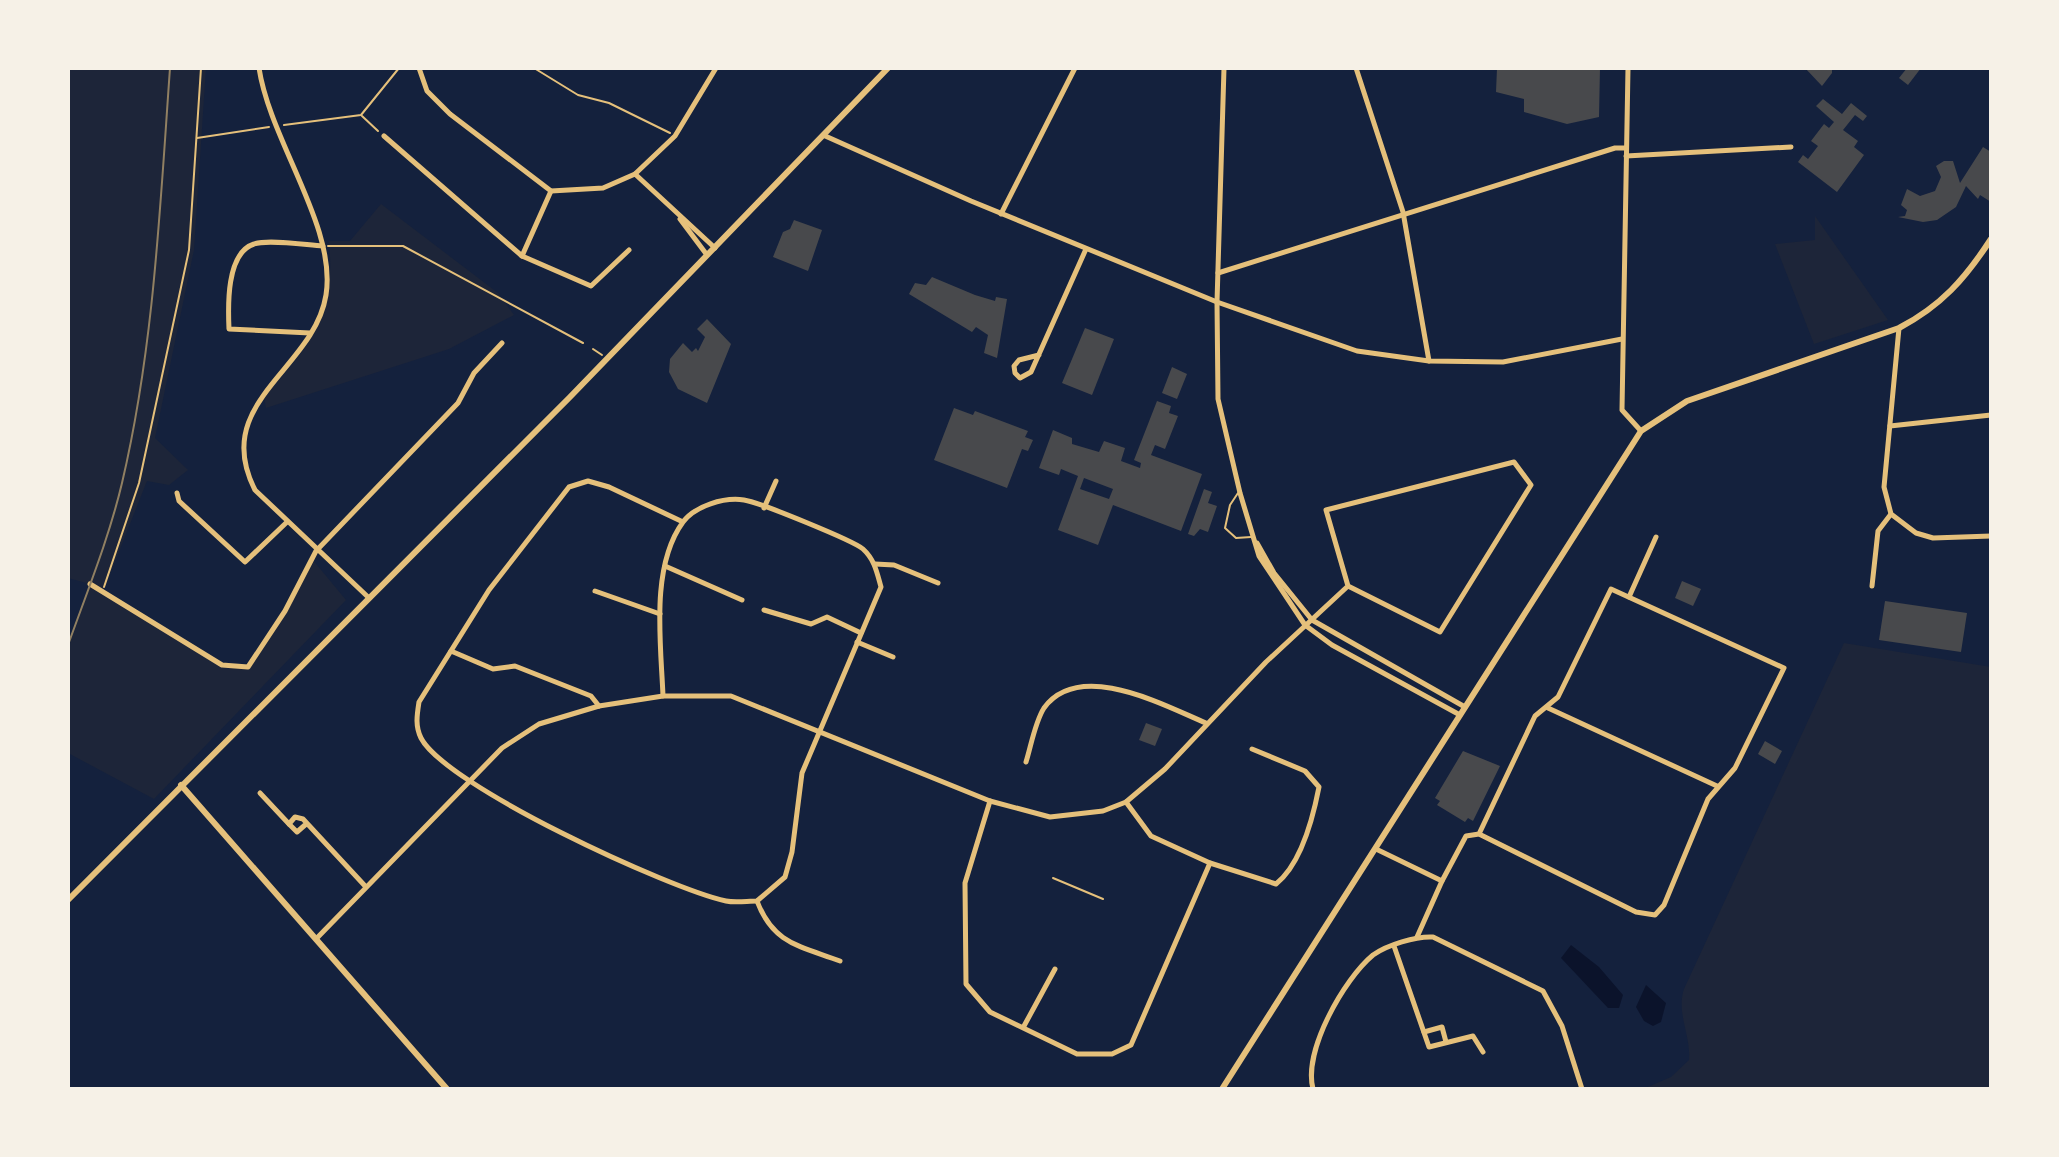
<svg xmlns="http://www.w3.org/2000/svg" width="2059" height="1157" font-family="Commissioner,sans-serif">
<rect width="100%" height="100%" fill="#14213d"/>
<g fill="#1d2539">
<polygon points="68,68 206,68 194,250 155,438 188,470 169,485 147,481 103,592 222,665 247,667 259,653 312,559 346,600 154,799 68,753 68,645 90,584 68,578"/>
<path d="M381,204L498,293L514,315L449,349L266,408L264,398C313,339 336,321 329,241H350Z"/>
<polygon points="1815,216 1888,320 1814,344 1775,244 1815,240"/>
<path d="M1844,643L1991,667V1089H1643L1671,1077L1689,1060C1691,1035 1676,1013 1684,989Z"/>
</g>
<g fill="#0b132b">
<polygon points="1571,945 1599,967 1623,995 1619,1008 1608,1008 1561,958"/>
<polygon points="1646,985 1666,1003 1661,1022 1653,1026 1644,1021 1636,1007"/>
</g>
<g fill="#48494c" fill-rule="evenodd">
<polygon points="1497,68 1600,68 1599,117 1567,124 1524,112 1524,99 1496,92"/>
<polygon points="1805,68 1832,68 1832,73 1822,86"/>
<polygon points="1907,68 1921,68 1908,85 1899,78"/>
<polygon points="1823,99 1842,114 1851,103 1867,116 1863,121 1855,115 1843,130 1858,141 1854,147 1864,155 1837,192 1798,162 1803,155 1808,159 1818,146 1811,141 1824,124 1829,128 1834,122 1816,106"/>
<polygon points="1983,147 1991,152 1991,202 1980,195 1978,199 1966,186 1956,207 1937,220 1923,222 1898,217 1905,216 1907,210 1901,205 1907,189 1920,196 1935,191 1941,177 1936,166 1944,161 1953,161 1960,183"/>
<polygon points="794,220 822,230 808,271 773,257 783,232 790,229"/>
<polygon points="932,277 975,295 995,301 996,297 1007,299 997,358 984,353 988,335 976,327 972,332 909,294 915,283 926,285"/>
<polygon points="707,319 731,344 707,403 678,389 669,372 670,359 683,343 692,352 696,348 698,351 705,337 697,329"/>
<polygon points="1085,328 1114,339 1092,395 1062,383"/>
<polygon points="1172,367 1187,374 1177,399 1162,393"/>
<path d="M1157,401L1171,406L1169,413L1178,416L1165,449L1155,445L1151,455L1202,474L1181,531L1113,505L1098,545L1058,530L1078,476L1061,469L1059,475L1039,468L1053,430L1072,438V444L1099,452L1104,441L1125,448L1121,461L1140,468L1141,463L1134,460ZM1084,478L1113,489L1109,499L1080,489Z"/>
<polygon points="954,408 973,415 975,411 1028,431 1025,437 1033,440 1028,451 1022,449 1007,488 934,460"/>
<polygon points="1204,489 1212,492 1208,503 1217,506 1208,532 1200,529 1194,536 1188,534"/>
<polygon points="1682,581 1701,589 1693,606 1675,598"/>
<polygon points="1885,601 1967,613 1961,652 1879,640"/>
<polygon points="1146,723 1162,729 1155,746 1139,740"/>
<polygon points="1765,741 1782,751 1775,764 1758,754"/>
<polygon points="1463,751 1500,766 1473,821 1468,818 1465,822 1437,805 1440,801 1435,798"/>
</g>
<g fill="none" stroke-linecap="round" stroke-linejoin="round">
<g stroke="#e5c07b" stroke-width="2">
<polyline points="534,68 578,95 609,103 670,133"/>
<polyline points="362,116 378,131"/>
<polyline points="284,125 361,115 399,68"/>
<polyline points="197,138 269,127"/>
<polyline points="328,246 403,246 583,343"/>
<polyline points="593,349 602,355"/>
<polyline points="104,587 139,483 189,250 201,68"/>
<polyline points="1053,878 1103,899"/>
</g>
<polyline stroke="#e5c07b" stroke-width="2" points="1238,493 1230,505 1225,528 1236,538 1251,537"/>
<g stroke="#e5c07b" stroke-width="5">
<path d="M259,68C270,141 337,227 326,295C314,370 210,402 255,490L368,597"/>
<polyline points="419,68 427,91 450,114 551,191 603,188 635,174 715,248"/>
<polyline points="1224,68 1217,302 1218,399 1240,493 1259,556 1305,625 1332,645 1460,715"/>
<polyline points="1356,68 1403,212 1429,361"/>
<polyline points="1628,68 1622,410 1641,431"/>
<polyline points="823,135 971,201 1217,302 1357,351 1429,361 1503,362 1622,339"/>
<polyline points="384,136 522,256 551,191"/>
<polyline points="1626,156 1791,147"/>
<polyline points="635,174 675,136 716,68"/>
<polyline points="1001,214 1075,68"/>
<polyline points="680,219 707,255"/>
<polyline points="522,256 591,286 629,250"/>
<polyline points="1218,273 1615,148 1626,148"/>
<polyline points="1899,328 1884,487 1891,514 1916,533 1933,538 1991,536"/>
<path d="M310,333L229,329C228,307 226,253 254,244C268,239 306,245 323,246"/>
<polyline points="1039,355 1019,360 1014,366 1015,373 1020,378 1031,372 1086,249"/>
<polyline points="1890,426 1991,415"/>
<polyline points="177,493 179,501 245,562 287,522"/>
<polyline points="764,508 776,481"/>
<polyline points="1257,543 1274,573 1312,620 1465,707"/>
<polyline points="875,564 894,565 938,583"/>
<polyline points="665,566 742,600"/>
<polyline points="90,584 222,665 248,667 285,611 316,551 458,403 474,373 502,343"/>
<polyline points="1872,586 1878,531 1891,514"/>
<polyline points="595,591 660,614"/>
<polyline points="1629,597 1656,537"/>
<polyline points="764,610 811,624 827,617 861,633"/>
<polyline points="857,642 893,657"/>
<polyline points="451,651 493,669 515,666 591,696 599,706"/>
<path d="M663,696C661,644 650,567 683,522C695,506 724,497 744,500C759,502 854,541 863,549C875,560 877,573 881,587L802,773L792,852L785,877L757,901C747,901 736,903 726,901C670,889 446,786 421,738C415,726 417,715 419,702L489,590L569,487L588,481L609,487L683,522"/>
<polyline points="1548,708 1717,786"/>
<path d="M1026,762C1031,746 1035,722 1044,708C1080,659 1165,706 1206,723"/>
<polyline points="260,793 289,824"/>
<polyline points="990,801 965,883 966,984 990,1012 1077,1054 1112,1054 1131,1045 1210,863"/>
<path d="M1126,802L1151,836L1210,863L1276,884C1301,864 1313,818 1319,787L1305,771L1252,749"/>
<polyline points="305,825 297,832 289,824 295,817 303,819 366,887"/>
<polyline points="1376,849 1442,881 1417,937"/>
<polyline points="1442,881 1466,836 1479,834 1535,716 1558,697 1611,589 1784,668 1735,768 1708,799 1664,905 1655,915 1636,912 1479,834"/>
<path d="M757,901C773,944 800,946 840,961"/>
<polyline points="316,939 502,748 539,724 599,706 663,696 731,696 990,801 1050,817 1103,811 1126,802 1165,769 1266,662 1348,586 1440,632 1531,485 1514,462 1326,510 1348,586"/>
<polyline points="1394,946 1429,1047 1473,1036 1483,1052"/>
<polyline points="1024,1026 1055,969"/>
<polyline points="1424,1032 1442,1027 1446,1042"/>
<path d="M1313,1089C1303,1051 1344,979 1373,955C1387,945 1416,936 1433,937L1543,991L1562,1026L1582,1089"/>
</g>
<g stroke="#e5c07b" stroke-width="6">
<polyline points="181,785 447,1089"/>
<path d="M1222,1089L1641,431L1687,401L1899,328C1941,306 1965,279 1991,239"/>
</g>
<polyline stroke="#e5c07b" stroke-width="6" points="68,900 570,397 888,68"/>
<path stroke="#918062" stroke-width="2" d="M68,645C87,592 109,538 122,483C154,347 160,207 170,68"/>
</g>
<rect width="2059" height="1157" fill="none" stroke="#f6f1e7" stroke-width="140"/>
</svg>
